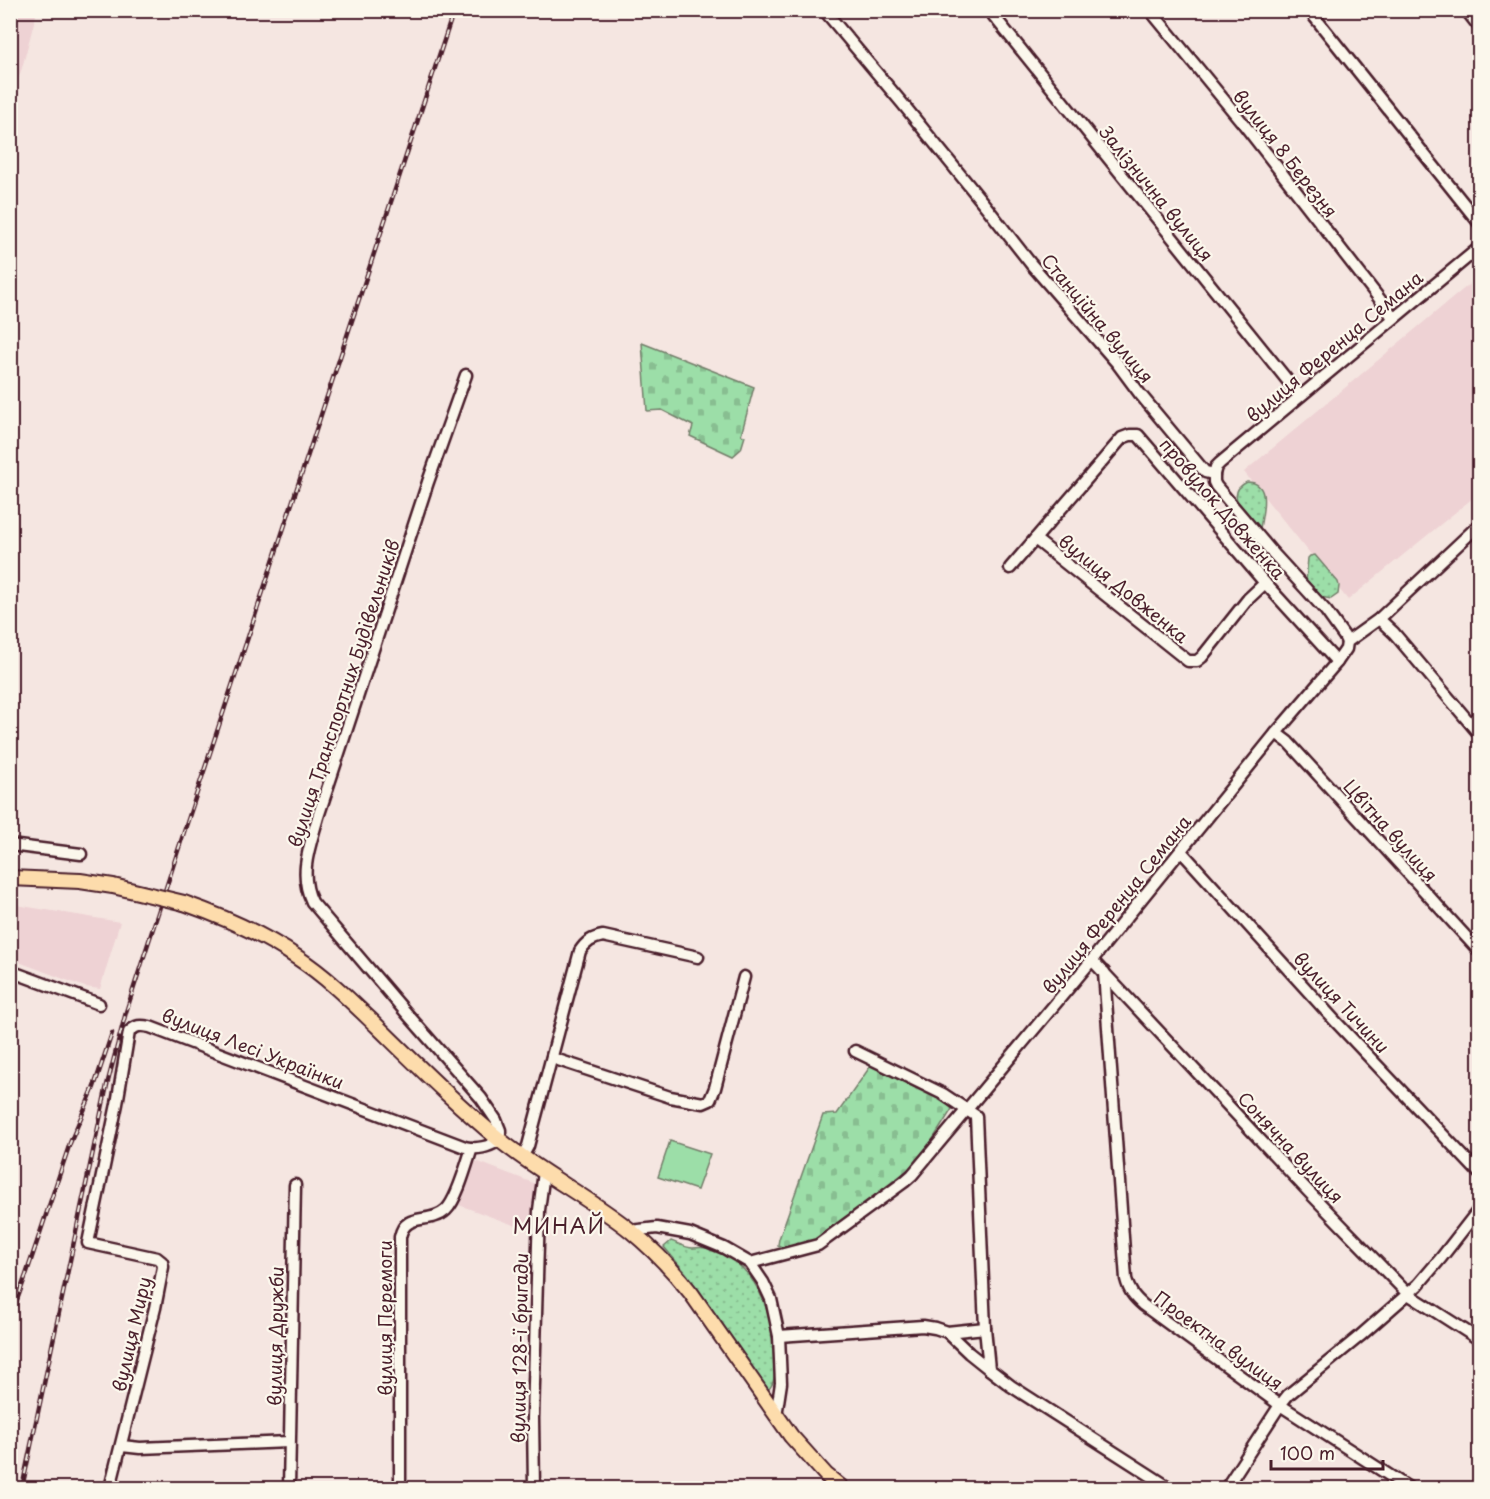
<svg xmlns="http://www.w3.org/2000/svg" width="1490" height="1499" font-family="'Playpen Sans',sans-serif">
<defs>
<pattern id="grass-dots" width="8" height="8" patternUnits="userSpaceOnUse" patternTransform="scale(1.5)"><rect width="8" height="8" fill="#9cdea8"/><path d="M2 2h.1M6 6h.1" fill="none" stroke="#88be91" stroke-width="1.8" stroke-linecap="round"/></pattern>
<pattern id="cemetery-stones" width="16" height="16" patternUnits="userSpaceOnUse" patternTransform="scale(1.5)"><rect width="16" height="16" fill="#9cdea8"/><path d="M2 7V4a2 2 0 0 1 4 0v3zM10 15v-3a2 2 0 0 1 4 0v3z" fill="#88be91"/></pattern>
</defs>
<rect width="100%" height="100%" fill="#f5e6e1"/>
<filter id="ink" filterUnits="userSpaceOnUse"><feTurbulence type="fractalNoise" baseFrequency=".0167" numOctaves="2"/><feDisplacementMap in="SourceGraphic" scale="12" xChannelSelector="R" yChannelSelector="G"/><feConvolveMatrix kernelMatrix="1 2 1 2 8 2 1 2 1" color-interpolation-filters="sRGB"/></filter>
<g filter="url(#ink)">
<g fill="#eed2d4">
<polygon points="11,10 37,11 22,68 11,99"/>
<polygon points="1479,276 1479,493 1348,600 1244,472"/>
<polygon points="10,904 120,922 100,989 85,987 11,959"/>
<polygon points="476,1161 536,1184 530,1231 459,1205"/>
</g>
<g fill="url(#grass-dots)" stroke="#737e6a" stroke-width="1.5">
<path d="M1247,482C1272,482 1262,513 1260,529L1258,530C1247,517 1222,494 1247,482Z"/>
<polygon points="1315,555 1338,582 1339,586 1338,594 1331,599 1316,596 1306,582 1308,558 1310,556"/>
<path d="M671,1241C677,1243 686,1248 693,1248C701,1247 707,1247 715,1250C755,1266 772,1309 773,1349C774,1362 778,1379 769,1389L764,1388L686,1273L664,1247Z"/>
</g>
<g fill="url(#cemetery-stones)" stroke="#737e6a" stroke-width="1.5">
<polygon points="642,343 754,387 741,435 745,436 741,449 733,456 690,436 693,426 662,410 647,411"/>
<polygon points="872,1064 942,1098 952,1109 933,1139 913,1166 816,1240 783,1248 778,1245 779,1239 823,1115 837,1114"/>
</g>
<polygon fill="#9cdea8" stroke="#737e6a" stroke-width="1.5" points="670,1141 710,1154 697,1190 658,1177"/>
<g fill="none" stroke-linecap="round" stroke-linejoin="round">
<defs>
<g id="minor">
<polyline points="824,10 902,103 988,209 1031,264 1117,363 1140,394 1205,472 1214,474"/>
<polyline points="989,10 1300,396"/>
<polyline points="1150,10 1242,122 1385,306 1393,318"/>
<polyline points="1309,10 1480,224"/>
<polyline points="1466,10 1480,28"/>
<polyline points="1035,539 1188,661 1197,661 1202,657 1248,599 1265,583"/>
<polyline points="1010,568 1122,438 1130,435 1138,435 1265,583 1337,662"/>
<polyline points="1379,619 1394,633 1480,735"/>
<polyline points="1347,642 1344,636 1326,611 1272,552 1216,486 1214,482 1214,474 1216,467 1220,463 1480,247"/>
<polyline points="1276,733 1288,742 1480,952"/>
<polyline points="10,845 81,854"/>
<polyline points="1181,851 1336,1022 1480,1174"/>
<polyline points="1092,960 1308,1191 1408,1294 1480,1340"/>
<polyline points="10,971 99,1004"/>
<path d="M1104,972L1126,1279C1129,1291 1134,1297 1143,1305L1280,1405L1409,1488"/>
<polyline points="855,1051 943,1094 976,1116 985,1328 989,1369 1011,1386 1170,1488"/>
<polyline points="552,1058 670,1097 703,1103 710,1100 715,1088 744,977"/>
<path d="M522,1157L528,1146L580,951C586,942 592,938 603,936L698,957"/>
<polyline points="630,1231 657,1228 690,1234 724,1248 750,1263 763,1282 771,1299 779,1336 781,1383 776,1416"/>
<polyline points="750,1263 818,1245 904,1182 912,1175 1092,960 1276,733 1337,662 1346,649 1347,642 1379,619 1480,524"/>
<polyline points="947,1332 985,1328"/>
<polyline points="779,1336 923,1326 935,1328 947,1332 969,1353 989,1369"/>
<polyline points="122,1446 140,1448 289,1442"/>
<path d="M110,1488L155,1308L163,1267L162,1262L157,1258L88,1243L117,1104L129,1032C136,1025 140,1025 150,1027L465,1147C478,1150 488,1147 500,1140V1130L496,1120L481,1098L409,1016L312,902C298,873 310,846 318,817L428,482L466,375"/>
<polyline points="289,1488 295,1185"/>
<path d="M400,1488V1237C405,1211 430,1225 446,1210C457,1200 467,1163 472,1148"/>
<polyline points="534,1488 533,1418 539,1210 544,1172"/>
<polyline points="1226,1488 1280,1405 1288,1395 1360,1336 1418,1285 1441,1258 1480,1208"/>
</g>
<g id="major">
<polyline points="10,878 80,881 113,886"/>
<path d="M184,903C224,917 263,934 298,958C327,977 352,1002 377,1026C417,1065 457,1105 501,1141C542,1174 590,1198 631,1231C654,1250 673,1270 691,1293L791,1436L826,1475L842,1488"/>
</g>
</defs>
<use href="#minor" stroke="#4a1f2b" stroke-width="15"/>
<use href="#major" stroke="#4a1f2b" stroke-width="18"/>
<use href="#minor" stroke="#fbf7ec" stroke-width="10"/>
<use href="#major" stroke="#fddcac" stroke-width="14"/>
<defs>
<g id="rail">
<polyline points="10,1319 26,1275 70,1143 94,1087 112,1033"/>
<polyline points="22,1488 107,1085 126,1012 184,832 454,10"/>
</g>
</defs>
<use href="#rail" stroke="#4a1f2b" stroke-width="4.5"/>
<use href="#rail" stroke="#fbf7ec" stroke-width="2" stroke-dasharray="7" stroke-linecap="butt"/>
<defs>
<polyline id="major-bridge" points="113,886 184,903"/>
</defs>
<use href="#major-bridge" stroke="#4a1f2b" stroke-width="18" stroke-linecap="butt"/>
<use href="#major-bridge" stroke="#fddcac" stroke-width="14"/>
</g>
</g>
<g text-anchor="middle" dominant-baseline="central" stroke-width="4.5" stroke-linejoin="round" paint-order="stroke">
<g font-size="18" fill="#4a1f2b" stroke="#fbf7ec">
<text transform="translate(1286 153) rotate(52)">вулиця 8 Березня</text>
<text transform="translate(1157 193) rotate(51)">Залізнична вулиця</text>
<text transform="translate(1098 318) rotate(50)">Станційна вулиця</text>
<text transform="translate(1334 346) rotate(-40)">вулиця Ференца Семана</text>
<text transform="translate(1223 508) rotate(49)">провулок Довженка</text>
<text transform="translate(1124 588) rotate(39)">вулиця Довженка</text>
<text transform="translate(343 693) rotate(-72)">вулиця Транспортних Будівельників</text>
<text transform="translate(1391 830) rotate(48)">Цвітна вулиця</text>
<text transform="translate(1116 904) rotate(-51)">вулиця Ференца Семана</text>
<text transform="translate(1342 1002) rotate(47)">вулиця Тичини</text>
<text transform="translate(253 1048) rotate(21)">вулиця Лесі Українки</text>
<text transform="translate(1291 1147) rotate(47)">Сонячна вулиця</text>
<text transform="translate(384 1318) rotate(-90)">вулиця Перемоги</text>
<text transform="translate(131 1334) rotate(-77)">вулиця Миру</text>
<text transform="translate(275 1336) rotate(-89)">вулиця Дружби</text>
<text transform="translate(1219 1340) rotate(36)">Проектна вулиця</text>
<text transform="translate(519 1348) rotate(-89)">вулиця 128-ї бригади</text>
</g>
<g font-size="21" letter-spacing="1.5" fill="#4a1f2b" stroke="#fbf7ec">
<text x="559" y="1225">МИНАЙ</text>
</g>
</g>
<rect width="1490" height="1499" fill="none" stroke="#fbf7ec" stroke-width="36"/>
<rect x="18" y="18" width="1454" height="1463" fill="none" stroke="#4a1f2b" stroke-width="2" filter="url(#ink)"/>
<path d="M1271 1460v9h112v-9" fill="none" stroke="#4a1f2b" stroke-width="3"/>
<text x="1280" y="1460" font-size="18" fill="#4a1f2b" stroke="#fbf7ec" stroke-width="4.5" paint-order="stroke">100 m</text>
</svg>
